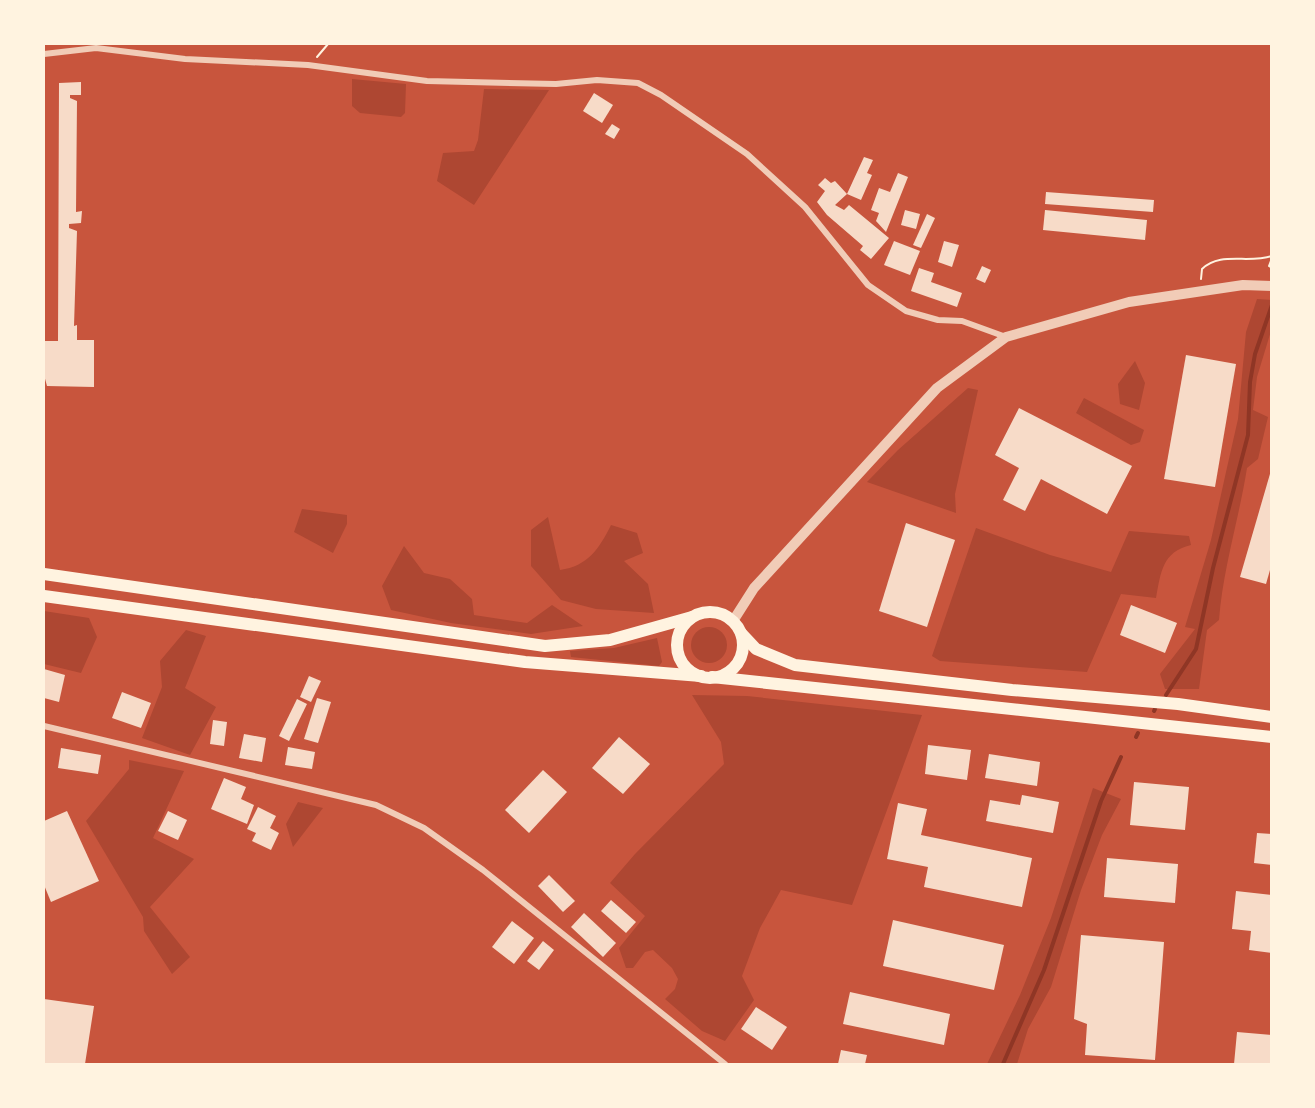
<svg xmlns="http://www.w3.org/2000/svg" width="1315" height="1108" font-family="'Asap Condensed',sans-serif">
<rect width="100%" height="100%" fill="#c8553d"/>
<g fill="#ae4732">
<polygon points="352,79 406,84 405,113 401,117 360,113 352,106"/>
<polygon points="484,89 549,90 474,205 437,181 443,153 474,151 478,140"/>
<path d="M1257,299L1272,300L1271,331L1257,377L1253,410L1268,417L1258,459L1247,468C1239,519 1223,568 1219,620L1207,630L1199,689H1165L1160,674L1195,629L1185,627L1211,540L1226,472L1238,419L1246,332Z"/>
<polygon points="1135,361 1145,383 1139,410 1120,404 1118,384"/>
<polygon points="968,388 978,390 955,494 956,513 867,482 898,450"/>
<polygon points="1084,398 1144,430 1140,442 1131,445 1076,413"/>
<polygon points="302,509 347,515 347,524 333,553 294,532"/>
<path d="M548,517L560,570C588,566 599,549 611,525L637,533L643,553L624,561L648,584L654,613L596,609L561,600L531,566V530Z"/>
<path d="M976,528L1050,555L1111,572L1129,531L1189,536L1191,545C1162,552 1161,572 1156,598L1121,594L1087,672L940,661L932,656Z"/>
<polygon points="404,546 424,573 450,579 472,599 474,615 527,623 552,605 583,626 531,634 451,623 391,610 382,586"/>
<polygon points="44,611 89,618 97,637 81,673 44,664"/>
<circle cx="709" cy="645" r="18"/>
<polygon points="186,630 206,636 185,688 216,707 190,755 142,738 162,687 160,661"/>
<polygon points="657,638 662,662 659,666 571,657 570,651 614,648"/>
<polygon points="692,695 747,696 922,715 852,905 781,890 760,928 742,976 754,1000 725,1041 702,1031 665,999 675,989 678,979 672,968 653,950 645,952 633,968 626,968 619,948 645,916 610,883 635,854 724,764 721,742"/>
<polygon points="129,760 184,771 153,838 194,859 150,907 190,957 172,974 144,931 143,917 86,821 129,769"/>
<polygon points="1093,788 1121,799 1102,835 1081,890 1051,987 1028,1029 1017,1064 987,1064 1020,995 1051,918"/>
<polygon points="298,802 323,808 293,847 286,824"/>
</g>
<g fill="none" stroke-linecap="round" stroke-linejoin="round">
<g stroke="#8f3625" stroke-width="4">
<polyline points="1166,695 1196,649 1213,568 1248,435 1250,382 1255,354 1272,305"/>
<polyline points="1154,711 1155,709"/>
<polyline points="1136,737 1138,733"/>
<polyline points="1003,1064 1044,970 1101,801 1121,757"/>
</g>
</g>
<g fill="#f7dbc8">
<polygon points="81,82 81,95 70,95 70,98 77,101 76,212 82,211 81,223 69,224 69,228 77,231 74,326 77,325 77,340 94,340 94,387 47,386 44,375 45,341 58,341 59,83"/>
<polygon points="594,93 613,105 602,123 583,111"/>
<polygon points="612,124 620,129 614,139 605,134"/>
<polygon points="864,157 873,160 867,173 872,175 861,200 847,194"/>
<polygon points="898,173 908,177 886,232 876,221 879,213 871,210 879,188 890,192"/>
<polygon points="825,178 831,183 835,181 847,194 835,205 844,210 849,205 889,238 871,259 860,250 863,246 827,215 817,202 825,191 818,185"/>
<polygon points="1046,192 1154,200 1153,212 1045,204"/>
<polygon points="905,210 920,214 916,229 901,225"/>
<polygon points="1045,210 1147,220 1145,240 1043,230"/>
<polygon points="927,214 935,218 921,248 913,245"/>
<polygon points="894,241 920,251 910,275 884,265"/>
<polygon points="944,241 959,245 952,267 938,262"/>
<polygon points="982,266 991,270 985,283 976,279"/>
<polygon points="919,268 934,273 931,282 962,293 957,307 911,291"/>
<polygon points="1186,355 1236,364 1215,487 1164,479"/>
<polygon points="1019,408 1132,466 1107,514 1041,479 1025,511 1003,500 1019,468 995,455"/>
<polygon points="1272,467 1272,563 1266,584 1240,577"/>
<polygon points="906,523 955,540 927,627 879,611"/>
<polygon points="1131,605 1177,623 1165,653 1120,635"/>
<polygon points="44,669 65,675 59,702 44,698"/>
<polygon points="309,676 321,681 311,702 300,697"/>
<polygon points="122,692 151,703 141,728 112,718"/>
<polygon points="317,698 331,702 318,743 304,739"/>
<polygon points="297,699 307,704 289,741 279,736"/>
<polygon points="213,720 227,722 224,746 210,744"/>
<polygon points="244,734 266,738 262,762 239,758"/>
<polygon points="619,737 650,764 623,794 592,768"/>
<polygon points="928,745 971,750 967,780 925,774"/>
<polygon points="288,747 315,752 312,769 285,765"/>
<polygon points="61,748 101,755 98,774 58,768"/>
<polygon points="989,754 1040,762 1037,786 985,778"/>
<polygon points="543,770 567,792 529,833 505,810"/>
<polygon points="224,778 246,787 241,799 254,805 247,824 211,809"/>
<polygon points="1134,782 1189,787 1185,830 1130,825"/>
<polygon points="1022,795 1059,802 1053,833 986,821 990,800 1020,805"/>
<polygon points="898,803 927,809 921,835 1032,858 1022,907 924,887 928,867 887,859"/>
<polygon points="258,807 276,816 270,828 279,833 271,850 252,841 256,833 247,829"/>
<polygon points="67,811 99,881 51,902 44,885 44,821"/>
<polygon points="168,811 187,820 178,840 158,831"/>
<polygon points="1257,833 1272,834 1272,865 1254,863"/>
<polygon points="1107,858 1178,864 1175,903 1104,897"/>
<polygon points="549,875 575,901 563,912 538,886"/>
<polygon points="1236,891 1272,895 1272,953 1249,950 1251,931 1232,929"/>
<polygon points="611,900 636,922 626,933 601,911"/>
<polygon points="584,913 616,943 603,957 571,927"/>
<polygon points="893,920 1004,945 994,990 883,966"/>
<polygon points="512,921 534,938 514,964 492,947"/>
<polygon points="1081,935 1164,942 1155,1060 1085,1055 1087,1024 1074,1019"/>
<polygon points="543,941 554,950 539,970 527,961"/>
<polygon points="850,992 950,1014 944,1045 843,1024"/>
<polygon points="44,999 94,1006 85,1064 44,1064"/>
<polygon points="756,1007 787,1027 772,1050 741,1029"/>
<polygon points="1237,1032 1272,1035 1272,1064 1234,1064"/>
<polygon points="841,1050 867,1055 865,1064 838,1064"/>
</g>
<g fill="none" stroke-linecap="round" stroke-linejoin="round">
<g stroke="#fff3e0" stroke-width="2">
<polyline points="317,57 328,44"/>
<polyline points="1272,258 1269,266 1272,268"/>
<path d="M1201,279L1202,269C1221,251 1247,264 1272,256"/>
</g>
<g stroke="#f1ccb7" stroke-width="6">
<polyline points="44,54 96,48 185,59 308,65 427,81 556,84 597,80 638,83 661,95 747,154 805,207 868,285 906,311 938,320 962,321 1006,337"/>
<polyline points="44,726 376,805 424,828 483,870 725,1064"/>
</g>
<polyline stroke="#f1ccb7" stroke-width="10" points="733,621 754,588 937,388 1006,337 1129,302 1243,285 1272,286"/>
<g stroke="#fff3e0" stroke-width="12">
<polyline points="44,574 545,646 610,640 692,617"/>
<polyline points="44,596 525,662 701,676"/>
<circle cx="710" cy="645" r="33"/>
<polyline points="741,633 756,649 795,665 1012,690 1178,704 1272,717"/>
<polyline points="712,677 1272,737"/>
</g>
</g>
<rect width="1315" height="1108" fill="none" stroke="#fff3e0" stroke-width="90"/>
</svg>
